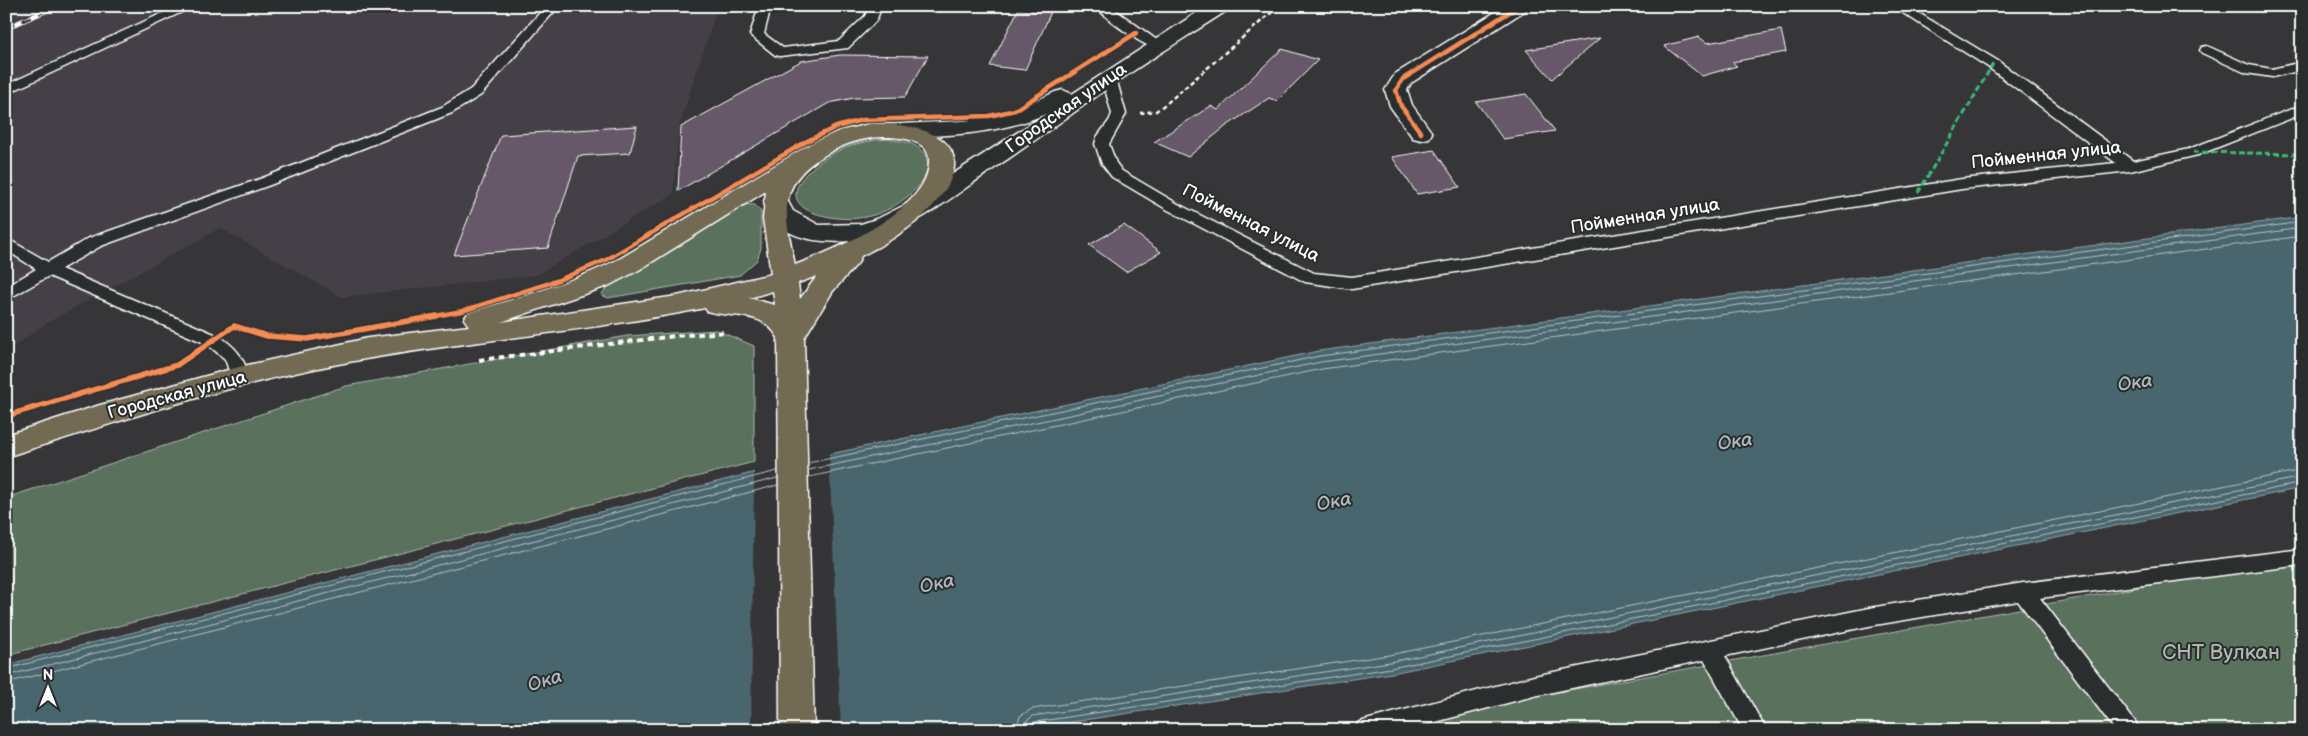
<svg xmlns="http://www.w3.org/2000/svg" width="2308" height="736" font-family="'Balsamiq Sans',sans-serif">
<rect width="100%" height="100%" fill="#363639"/>
<filter id="ink" filterUnits="userSpaceOnUse"><feTurbulence type="fractalNoise" baseFrequency=".02" numOctaves="2"/><feDisplacementMap in="SourceGraphic" scale="10" xChannelSelector="R" yChannelSelector="G"/><feConvolveMatrix kernelMatrix="1 2 1 2 8 2 1 2 1" color-interpolation-filters="sRGB"/></filter>
<g filter="url(#ink)">
<polygon fill="#444047" points="6,6 718,6 679,126 673,194 537,275 342,297 220,228 45,324 6,352"/>
<g fill="#5a715d" stroke="#acb8ae">
<path d="M888,139C896,141 906,141 914,145C951,167 905,203 882,212C866,219 846,220 830,217C762,205 811,161 847,147C860,142 874,140 888,139Z"/>
<polygon points="741,204 755,205 761,212 761,248 757,260 740,275 608,298 601,295 607,287 678,247"/>
<polygon points="716,330 754,346 754,462 6,655 6,498 346,386 627,336"/>
<polygon points="2302,558 2302,730 1347,730"/>
</g>
<polygon fill="#4a666e" stroke="#92a3a8" points="2302,217 2302,488 1392,673 1019,730 6,730 6,665 806,459 1319,351"/>
<polygon fill="#363639" points="829,451 841,730 751,730 754,470"/>
<g fill="none" stroke-linecap="round" stroke-linejoin="round">
<g stroke="#b7c2c5" stroke-width="1">
<polyline points="808,463 1320,356 2302,222"/>
<polyline points="809,470 1321,362 2302,228"/>
<polyline points="809,477 1322,369 2302,236"/>
<polyline points="6,669 777,471"/>
<polyline points="6,676 777,478"/>
<polyline points="6,683 778,485"/>
<polyline points="1016,730 1020,716 1032,709 1389,655 2302,470"/>
<polyline points="1023,730 1026,721 1033,716 1390,662 2302,477"/>
<polyline points="1030,730 1031,725 1035,722 1391,668 2302,483"/>
</g>
</g>
<g fill="#665967" stroke="#fff">
<polygon points="1018,10 1051,12 1025,70 990,66"/>
<polygon points="1781,30 1786,52 1732,62 1737,66 1702,76 1664,46 1699,37 1707,43"/>
<polygon points="1600,38 1552,79 1526,50"/>
<polygon points="1282,49 1318,60 1277,101 1269,98 1225,127 1188,157 1154,142 1211,106 1218,110"/>
<polygon points="840,55 928,56 905,97 854,98 829,103 678,191 681,127 801,61"/>
<polygon points="1526,94 1555,131 1503,139 1476,102"/>
<polygon points="637,126 630,153 578,156 548,248 454,255 501,135"/>
<polygon points="1434,150 1460,187 1417,194 1392,157"/>
<polygon points="1124,225 1161,252 1126,272 1089,245"/>
</g>
<g fill="none" stroke-linecap="round" stroke-linejoin="round">
<defs>
<g id="lane">
<polygon points="178,6 195,6 6,94 6,85"/>
<path d="M546,6H559L481,95L452,113L270,185L101,246L61,269L219,336C235,347 245,357 248,377L245,382L239,383L233,382L225,359L207,344L49,276L6,300V287L36,269L6,250V238L48,262L89,238L260,179L442,107L471,89Z"/>
<polygon points="759,6 771,6 764,34 783,48 839,41 865,16 870,6 882,6 876,21 848,48 780,56 775,55 750,35"/>
<path d="M1096,6H1110L1165,46L1163,49C1148,52 1105,18 1096,6Z"/>
<polygon points="1892,6 1907,6 1998,61 2133,161 2189,149 2302,105 2302,114 2198,155 2130,171 1962,189 1352,289 1305,282 1168,210 1112,177 1102,164 1095,144 1097,137 1109,121 1112,114 1102,78 1109,74 1116,78 1126,114 1109,144 1116,163 1122,171 1178,204 1314,273 1352,277 1962,179 2116,163 1988,67"/>
<polygon points="2207,46 2249,65 2272,69 2302,62 2302,70 2272,77 2246,73 2202,53 2200,50 2202,47"/>
<polygon points="2302,549 2302,565 2040,598 2136,723 2139,730 2115,730 2018,601 1869,626 1725,656 1766,730 1743,730 1704,660 1534,696 1405,730 1355,730 1358,723 1366,720 1534,676 1869,608 2023,583"/>
</g>
<polygon id="street" points="1505,6 1529,6 1526,10 1411,83 1407,90 1412,105 1432,133 1429,138 1421,140 1413,138 1390,106 1385,90 1395,74"/>
<path id="secondary" d="M1207,6H1231L1228,10C1191,34 1153,57 1117,82C1076,110 1037,140 996,167C964,188 932,215 897,230C863,244 802,250 774,221C769,216 767,207 764,201L767,196L776,193L785,196L793,211L819,225L861,224L879,218L903,206L1046,114C994,136 941,136 886,137L878,135L875,130L878,125L964,121L995,117L1016,110L1055,92L1063,90L1072,94Z"/>
<path id="highway" d="M869,124C902,122 974,131 949,183C932,216 893,240 861,256L858,263L833,291L804,338L814,730H780L778,338C762,309 733,319 707,311L705,308C587,332 467,340 349,362C233,383 119,421 6,457V435L100,405L239,367L368,338L469,326L464,319L468,313C520,297 572,283 621,258L812,143L839,131ZM883,137C898,137 929,139 929,160C931,210 835,250 795,265C785,216 775,184 825,155C843,144 861,138 883,137ZM766,191L763,219L771,274L677,296L501,322L608,286L639,270ZM817,276L800,299L798,283ZM773,291L775,305L749,298Z"/>
</defs>
<use href="#lane" stroke="#fff" stroke-width="3"/>
<use href="#street" stroke="#fff" stroke-width="3"/>
<use href="#secondary" stroke="#fff" stroke-width="3"/>
<use href="#highway" stroke="#fff" stroke-width="3"/>
<polyline stroke="#fff" stroke-width="2.5" stroke-dasharray="4.5 3" stroke-linecap="butt" points="1140,113 1156,111 1167,103 1279,6"/>
<g stroke="#fff" stroke-width="4" stroke-dasharray="5.5 4.5" stroke-linecap="butt">
<polyline points="234,326 267,336 289,338"/>
<polyline points="479,360 675,336 726,332"/>
<polyline points="174,366 192,355"/>
</g>
<use href="#lane" fill="#2a2d2e" fill-rule="evenodd"/>
<use href="#street" fill="#2a2d2e" fill-rule="evenodd"/>
<use href="#secondary" fill="#2a2d2e" fill-rule="evenodd"/>
<use href="#highway" fill="#736b52" fill-rule="evenodd"/>
<defs>
<polyline id="rail" points="6,28 57,6"/>
</defs>
<use href="#rail" stroke="#fff" stroke-width="5"/>
<use href="#rail" stroke="#2a2d2e" stroke-width="3" stroke-dasharray="9" stroke-linecap="butt"/>
<g stroke="#3abd76" stroke-width="3" stroke-dasharray="6 3" stroke-linecap="butt">
<polyline points="2193,152 2302,154"/>
<polyline points="1918,193 1993,64"/>
</g>
<defs>
<g id="cycleway-far1">
<polyline points="1421,133 1401,106 1396,90 1403,79 1519,6"/>
<polyline points="430,317 462,311 556,281 606,260 807,141 836,127 862,120 989,116 1015,110 1136,33"/>
</g>
<polyline id="cycleway" points="6,416 177,365 234,326 267,336 307,339 437,316"/>
</defs>
<use href="#cycleway-far1" stroke="#2a2d2e" stroke-width="7"/>
<use href="#cycleway" stroke="#2a2d2e" stroke-width="9"/>
<use href="#cycleway-far1" stroke="#f68b52" stroke-width="4.5"/>
<use href="#cycleway" stroke="#f68b52" stroke-width="5.5"/>
</g>
</g>
<g text-anchor="middle" dominant-baseline="central" stroke-width="4" stroke-linejoin="round" paint-order="stroke">
<g font-size="18" fill="#fff" stroke="#2a2d2e">
<text transform="translate(1066 108) rotate(-35)">Городская улица</text>
<text transform="translate(2046 155) rotate(-6)">Пойменная улица</text>
<text transform="translate(1645 216) rotate(-9)">Пойменная улица</text>
<text transform="translate(1251 223) rotate(27)">Пойменная улица</text>
<text transform="translate(177 395) rotate(-15)">Городская улица</text>
</g>
<g font-size="19" font-style="italic" fill="#aebabe" stroke="#2a2d2e">
<text transform="translate(2135 383) rotate(-8)">Ока</text>
<text transform="translate(1735 442) rotate(-8)">Ока</text>
<text transform="translate(1334 502) rotate(-11)">Ока</text>
<text transform="translate(937 584) rotate(-12)">Ока</text>
<text transform="translate(545 681) rotate(-17)">Ока</text>
</g>
<g font-size="21" fill="#acb8ae" stroke="#2a2d2e">
<text x="2221" y="652">СНТ Вулкан</text>
</g>
</g>
<rect width="2308" height="736" fill="none" stroke="#2a2d2e" stroke-width="25"/>
<rect x="12" y="12" width="2283" height="711" fill="none" stroke="#fff" stroke-width="2" filter="url(#ink)"/>
<g transform="translate(48 688)" stroke="#2a2d2e" stroke-width="4" paint-order="stroke">
<path d="M0-4L9 19L0 12L-9 19Z" fill="#ffffff"/>
<text y="-8" font-size="14" font-weight="bold" text-anchor="middle" fill="#ffffff">N</text>
</g>
</svg>
